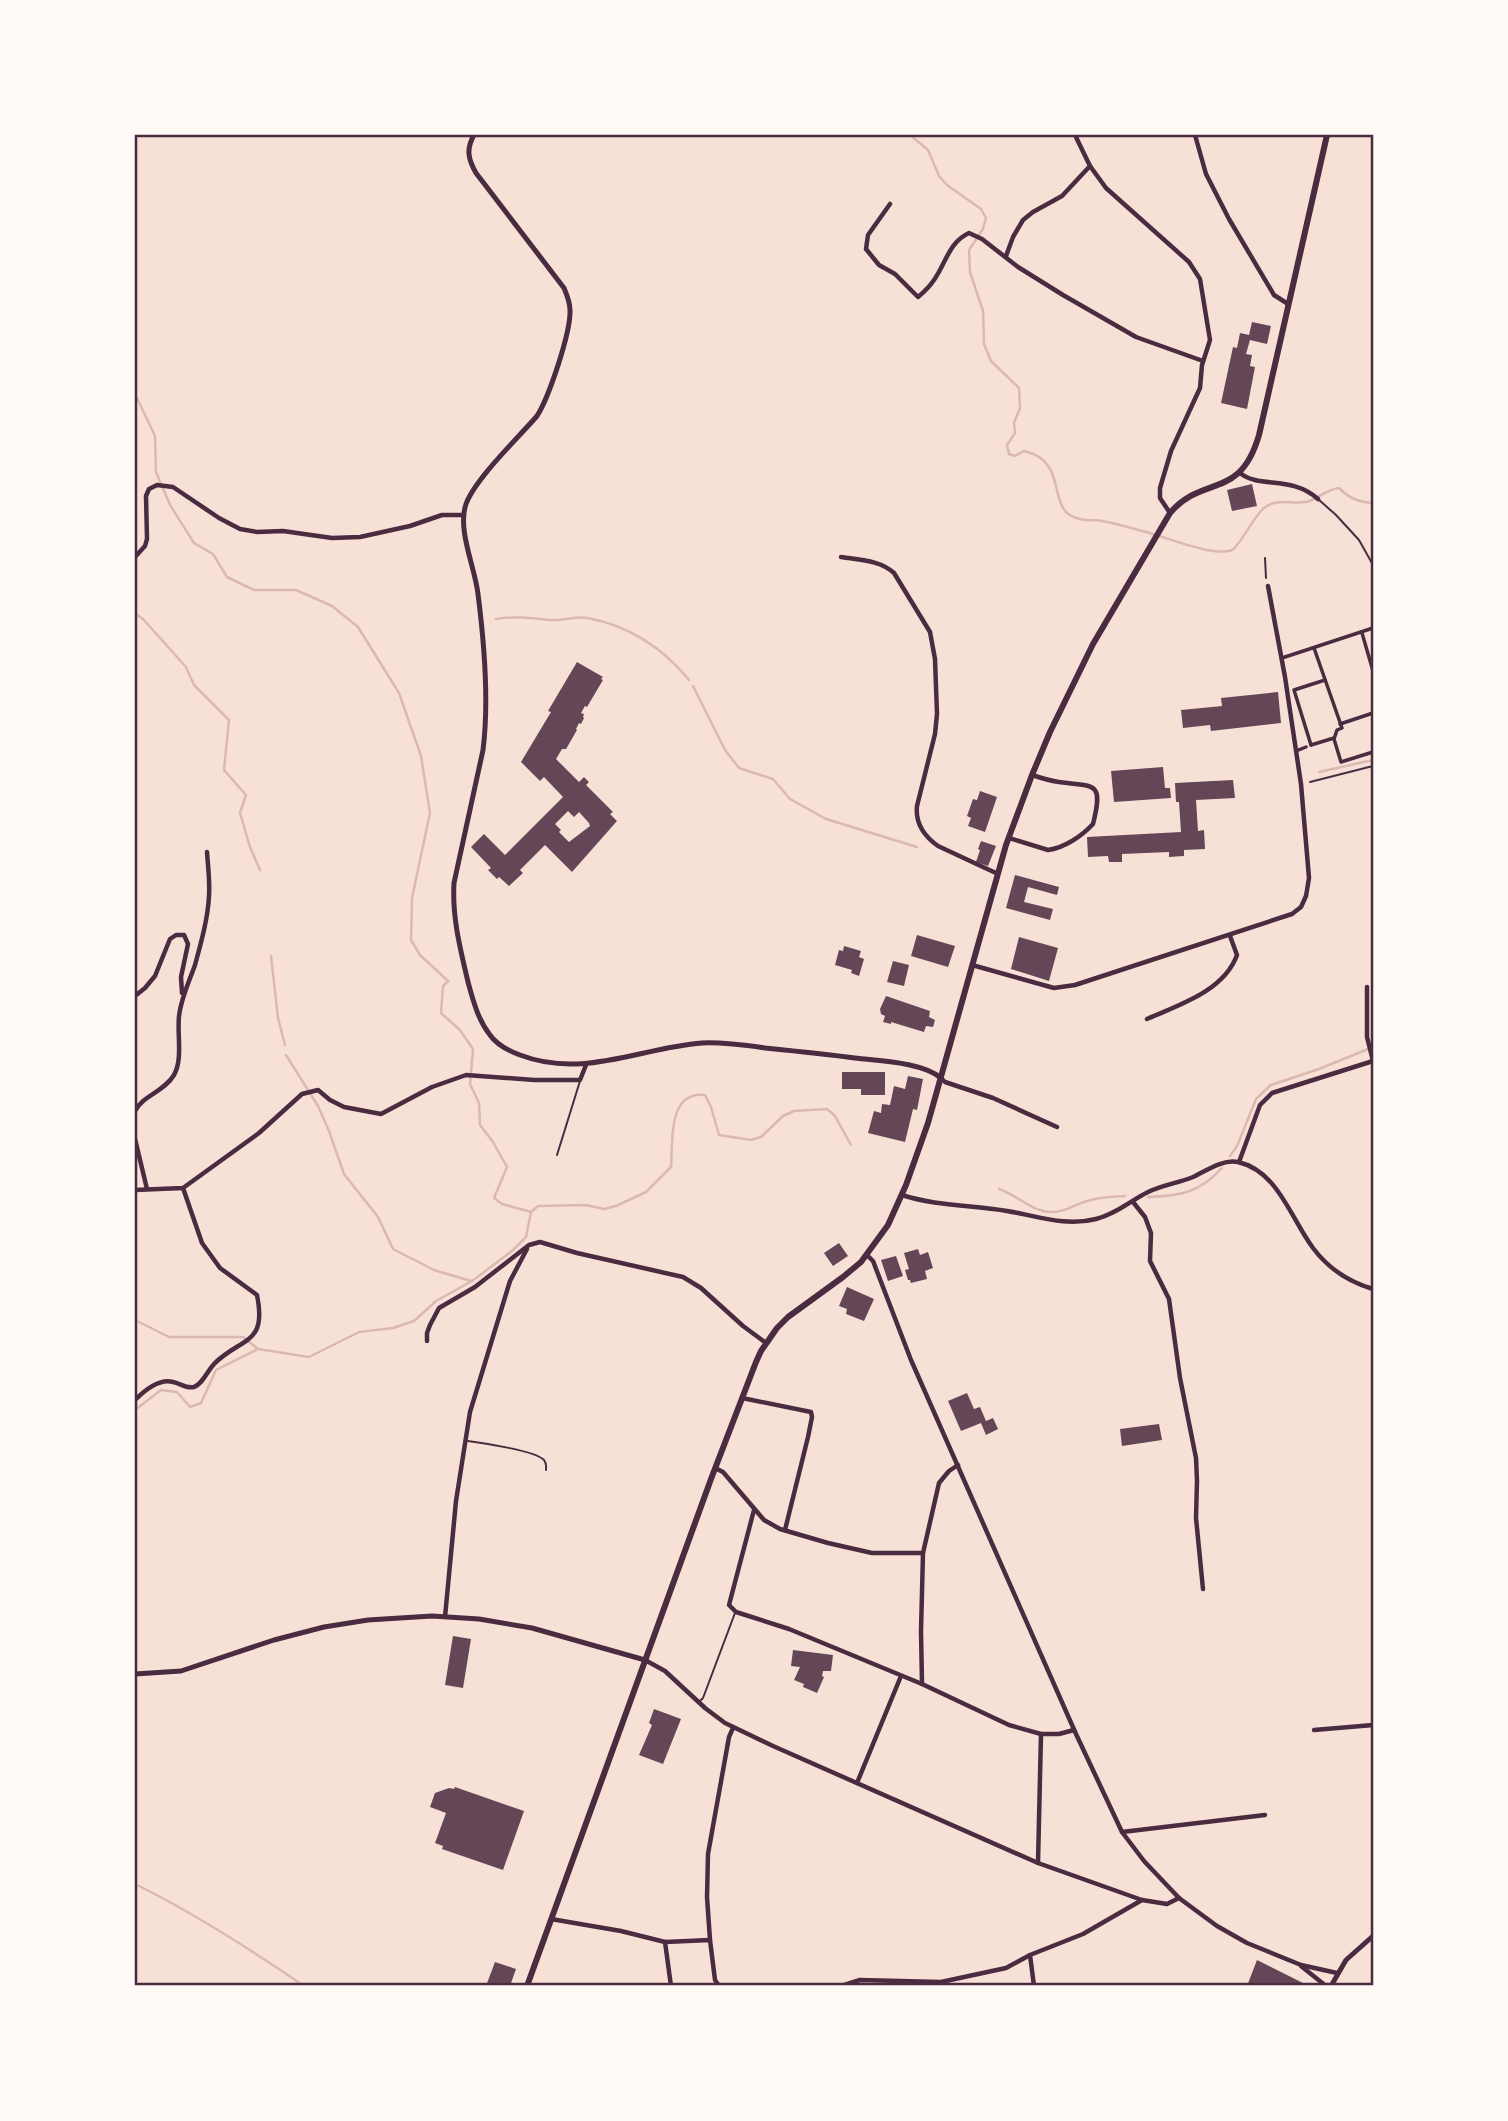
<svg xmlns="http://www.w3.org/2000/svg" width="1508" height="2121" font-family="'Varela Round',sans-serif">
<rect width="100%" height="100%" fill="#f7e1d7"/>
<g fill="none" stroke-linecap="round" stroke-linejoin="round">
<g stroke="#dcb8b0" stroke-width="2.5">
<path d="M910,135L928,150L939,176L947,185L981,209L986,218L983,229L969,250L970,272L983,311L984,344L991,361L1019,388L1020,408L1014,423L1015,433L1007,445L1009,454L1015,456L1024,451C1072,462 1043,512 1080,519C1085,521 1091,520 1096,520C1110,522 1125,526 1138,530C1159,534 1213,558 1232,550C1240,546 1253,517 1264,508C1276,498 1291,504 1305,502C1316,501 1324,490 1339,488C1350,499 1359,502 1373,503"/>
<polyline points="135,394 155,436 156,472 170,505 194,543 213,554 227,577 254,590 296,590 332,606 358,627 399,693 421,756 430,813 412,898 411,940 420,955 448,981 443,986 441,1013 460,1030 473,1049 470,1084 479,1103 480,1125 493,1142 507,1167 494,1198 502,1204 531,1212"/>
<polyline points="135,613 143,619 186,667 194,685 229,720 224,770 246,795 240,813 250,847 260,870"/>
<path d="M496,619C515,616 531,618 550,620C563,621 576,616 588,618C629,626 663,648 689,680"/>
<polyline points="693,686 725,750 739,768 773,779 790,799 826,819 917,847"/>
<polyline points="1319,772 1373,760"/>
<polyline points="271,956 278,1018 285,1045"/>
<polyline points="286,1055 318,1106 329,1131 344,1174 378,1217 393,1249 434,1270 471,1281"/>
<polyline points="1230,1156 1237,1146 1256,1099 1271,1085 1319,1069 1373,1047"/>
<path d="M999,1189C1017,1195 1030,1210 1049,1212C1063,1213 1074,1205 1087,1201C1099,1197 1113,1197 1125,1196"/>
<path d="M1148,1197C1180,1196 1199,1193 1222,1168"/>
<polyline points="135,1320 169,1337 243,1337 258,1349"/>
<path d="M135,1410L161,1390L177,1392L190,1407L201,1403L216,1370L258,1349L309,1357L359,1332L393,1328L414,1321L436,1301L472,1281L512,1251L526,1237L531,1212L538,1206L586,1205L604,1209L616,1206L646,1192L671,1167C673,1142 667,1091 705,1095L711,1107L719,1135L751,1140L761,1137L783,1116L794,1111L827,1109L835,1116L851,1145"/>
<path d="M135,1884C194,1913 250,1949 304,1986"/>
</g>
</g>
<g fill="#644757" fill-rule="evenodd">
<polygon points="1252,322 1271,326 1267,344 1250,340 1246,354 1252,355 1250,366 1255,367 1247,409 1221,403 1233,347 1237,348 1240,333 1249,335"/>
<polygon points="1252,484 1257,506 1232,511 1227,490"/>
<path d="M577,662L603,677L601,679L603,680L587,707L585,706L581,713L584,714L583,717L584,718L581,724L579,723L576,729L577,730L566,749H562L556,759L579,782L584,777L589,782L586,785L613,812L610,814L617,821L572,872L545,845L520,870L523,873L509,886L499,877L497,879L488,870L491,868L471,847L484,834L505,855L563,797L544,777L540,781L521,762L551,712L548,711ZM568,811L574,817L579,812L589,823L590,826L569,842L559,832L561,830L555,824Z"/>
<polygon points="1278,692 1281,723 1211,731 1210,725 1183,728 1181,710 1222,706 1221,698"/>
<polygon points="1163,767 1165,788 1170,788 1171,798 1114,802 1111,771"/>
<polygon points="1233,780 1235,798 1196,800 1198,831 1204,830 1205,849 1184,850 1184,856 1169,857 1169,852 1122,854 1122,862 1109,862 1108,856 1088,857 1087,837 1181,832 1179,802 1176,802 1175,783"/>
<polygon points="980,791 997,797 985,832 968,826 971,818 967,816 973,799 977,800"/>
<polygon points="981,841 996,846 988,866 976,862 980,850 978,849"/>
<polygon points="1015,875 1059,887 1057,895 1028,887 1024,902 1053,909 1050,920 1006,908"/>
<polygon points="917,935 955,946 948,967 911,956"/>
<polygon points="1019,937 1058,948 1049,981 1011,969"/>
<polygon points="844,946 861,951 859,957 864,959 859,976 851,973 852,970 835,965 839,950 843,951"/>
<polygon points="893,961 909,965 904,986 887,982"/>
<polygon points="886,996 930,1011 929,1017 935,1020 933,1027 926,1026 924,1032 891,1022 891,1024 883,1022 885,1016 881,1014 880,1009"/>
<polygon points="842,1072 885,1072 885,1095 861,1095 861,1089 842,1089"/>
<polygon points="908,1076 923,1079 917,1110 913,1109 905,1142 868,1133 874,1111 881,1113 882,1104 890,1105 894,1086 905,1089"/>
<polygon points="839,1243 848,1256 833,1266 824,1253"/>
<polygon points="918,1249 920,1255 928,1252 933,1268 925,1271 927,1279 911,1283 910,1280 908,1280 905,1270 909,1269 904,1253"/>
<polygon points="896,1256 903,1276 888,1281 881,1260"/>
<polygon points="847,1287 874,1299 864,1321 846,1314 847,1309 839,1306"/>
<polygon points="967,1393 974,1409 980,1407 986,1421 993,1418 998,1429 986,1435 981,1423 961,1431 948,1401"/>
<polygon points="1159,1424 1162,1440 1122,1446 1120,1429"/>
<polygon points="453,1636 471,1639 463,1688 445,1685"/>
<polygon points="793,1650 833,1655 831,1671 823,1671 822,1676 824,1677 817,1693 803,1687 804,1684 794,1680 800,1667 791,1666"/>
<polygon points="654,1709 681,1719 663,1764 639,1755 652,1725 649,1723"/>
<polygon points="455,1787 524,1811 503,1870 442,1849 443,1846 435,1843 446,1813 430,1807 435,1793 449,1788 454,1789"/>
<polygon points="1257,1960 1309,1986 1247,1986"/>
<polygon points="495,1962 516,1969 510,1986 486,1986"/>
</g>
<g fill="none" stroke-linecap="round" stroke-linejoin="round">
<g stroke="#4a2c40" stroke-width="2">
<polyline points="1265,558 1266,578"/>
<polyline points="1310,782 1373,766"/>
</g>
<g stroke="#4a2c40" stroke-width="2">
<polyline points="1318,499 1336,515 1359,540 1373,565"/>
<polyline points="557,1155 580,1081"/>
<path d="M468,1441C483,1443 536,1451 544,1460C547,1464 546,1465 546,1470"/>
<polyline points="700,1701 703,1698 735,1613"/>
</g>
<g stroke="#4a2c40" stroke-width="3.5">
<polyline points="1362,633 1373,671"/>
<polyline points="1314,648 1342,728 1337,730 1334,739 1341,762 1373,752"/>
<polyline points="1282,658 1373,628"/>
<polyline points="1340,724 1373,713"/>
<polyline points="1311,745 1294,690 1325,680"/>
<polyline points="1311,745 1334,738"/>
<polyline points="1296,751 1306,747"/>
</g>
<g stroke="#4a2c40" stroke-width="4.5">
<polyline points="1075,135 1090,166 1106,188 1189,262 1200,279 1210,340 1202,365 1200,388 1171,451 1160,488 1160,498 1170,513"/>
<polyline points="1195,135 1206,174 1229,219 1274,295 1288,304"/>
<path d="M890,204L868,235L866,249L879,265L895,274L918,297C924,292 930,286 934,280C946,263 949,242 969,233L982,239L1018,267L1063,295L1136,337L1203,361"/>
<polyline points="1006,256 1013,237 1023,220 1033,212 1062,196 1090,166"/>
<path d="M1240,473C1260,489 1291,475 1318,499"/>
<polyline points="135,557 145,546 147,539 146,496 149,489 157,485 173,487 219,518 240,529 257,532 283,531 332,538 360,537 410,526 442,515 463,515"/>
<path d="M841,557C859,560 880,560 894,573L930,632L935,659L937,714L935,734L917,806C915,824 924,836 938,846L998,874"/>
<path d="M1009,838L1048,850C1064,848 1082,836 1093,824C1104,780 1094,787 1059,782C1050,781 1041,778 1032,775"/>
<polyline points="972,965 1054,988 1075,985 1292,914 1301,907 1306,896 1309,878 1308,866 1301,784 1285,677 1268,586"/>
<polyline points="1367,987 1367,1037 1373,1061"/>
<polyline points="135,996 145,988 155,976 170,939 176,935 184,935 188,944 181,977 182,993"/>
<path d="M1147,1019C1179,1005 1224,991 1237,955L1230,936"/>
<polyline points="941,1078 945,1082 993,1098 1057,1127"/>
<path d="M135,1111C143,1095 164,1092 174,1075C183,1059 177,1035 179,1016C181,998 189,982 195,965C201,943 208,918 209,896C210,881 208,867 207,852"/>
<polyline points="135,1139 147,1189"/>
<polyline points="1239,1162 1260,1105 1272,1093 1373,1061"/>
<polyline points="135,1190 183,1188 259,1133 302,1094 318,1090 330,1100 344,1107 381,1114 432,1087 466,1075 534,1080 580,1080 586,1065"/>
<path d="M902,1195C935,1206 973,1205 1007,1211C1038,1216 1065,1227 1096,1219C1116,1214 1130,1201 1148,1192C1163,1185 1178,1183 1193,1177C1206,1171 1222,1159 1238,1162C1278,1171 1291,1219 1313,1248C1328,1268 1349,1282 1373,1289"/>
<polyline points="1133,1202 1145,1217 1151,1233 1150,1261 1169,1299 1180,1378 1196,1458 1197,1481 1196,1518 1203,1589"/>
<polyline points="867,1255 873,1261 911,1360 1076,1734 1122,1832 1144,1861 1179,1898 1217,1926 1247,1943 1301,1965 1337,1973"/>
<polyline points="427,1341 427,1333 430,1325 439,1308 475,1287 529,1245 540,1242 577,1253 683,1277 701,1288 743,1326 766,1343"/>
<polyline points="742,1398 811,1412 812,1417 808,1437 785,1530"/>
<path d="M135,1400C144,1391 159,1378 173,1382C180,1383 186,1389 194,1387C203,1384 208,1369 216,1362C243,1337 267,1344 257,1295L220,1268L202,1243L183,1188"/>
<polyline points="715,1468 723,1472 764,1520 780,1529 828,1543 872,1553 923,1553"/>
<polyline points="754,1510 729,1605 736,1612 789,1629 922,1684 1009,1725 1041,1734 1059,1734 1074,1730"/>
<polyline points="445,1617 456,1501 470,1412 510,1281 527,1249"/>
<polyline points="645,1660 665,1671 705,1708 725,1723 773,1746 1038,1863 1142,1900 1167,1904 1179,1898"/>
<polyline points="922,1684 921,1631 923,1553 939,1483 949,1471 958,1465"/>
<polyline points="1314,1730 1373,1725"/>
<polyline points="857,1783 901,1676"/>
<polyline points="1122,1832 1265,1815"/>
<polyline points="1038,1863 1041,1734"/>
<polyline points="551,1919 621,1931 665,1942 710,1940 715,1980 719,1986"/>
<polyline points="710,1940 707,1897 708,1854 729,1737 733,1728"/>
<polyline points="665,1942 671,1986"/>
<polyline points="1030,1955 1034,1986"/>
<polyline points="1301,1966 1326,1986"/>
<polyline points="841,1986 860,1980 941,1982 1006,1968 1030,1955 1083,1934 1142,1900"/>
</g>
<g stroke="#4a2c40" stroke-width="5">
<path d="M474,135C466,149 468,159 476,173L564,288C567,295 570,302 570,310C571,332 549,397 537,416C518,438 475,479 466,504C457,530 475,567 478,594C484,641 489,703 483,750L454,883C452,917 460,948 468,982C473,1000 478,1020 490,1035C497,1045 509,1051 520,1055C583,1079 639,1048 702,1043C723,1042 744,1045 765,1048C795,1051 825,1054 855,1058C879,1061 922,1062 941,1078"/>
<polyline points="135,1674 181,1671 274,1640 324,1627 368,1620 432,1616 479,1619 532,1628 645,1660"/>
<polyline points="1331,1986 1346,1960 1373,1936"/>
</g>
<path stroke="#4a2c40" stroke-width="6" d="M527,1986L711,1479L756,1362L761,1351L777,1328L788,1317L843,1277L861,1262L888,1225L906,1185L928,1123L1006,845L1032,775L1050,732L1093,644L1170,513C1203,474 1240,501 1259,435L1327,135"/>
</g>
<rect width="1508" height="2121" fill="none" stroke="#fffaf5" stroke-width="273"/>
<rect x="136" y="136" width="1236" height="1848" fill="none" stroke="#4a2c40" stroke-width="2.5"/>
</svg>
